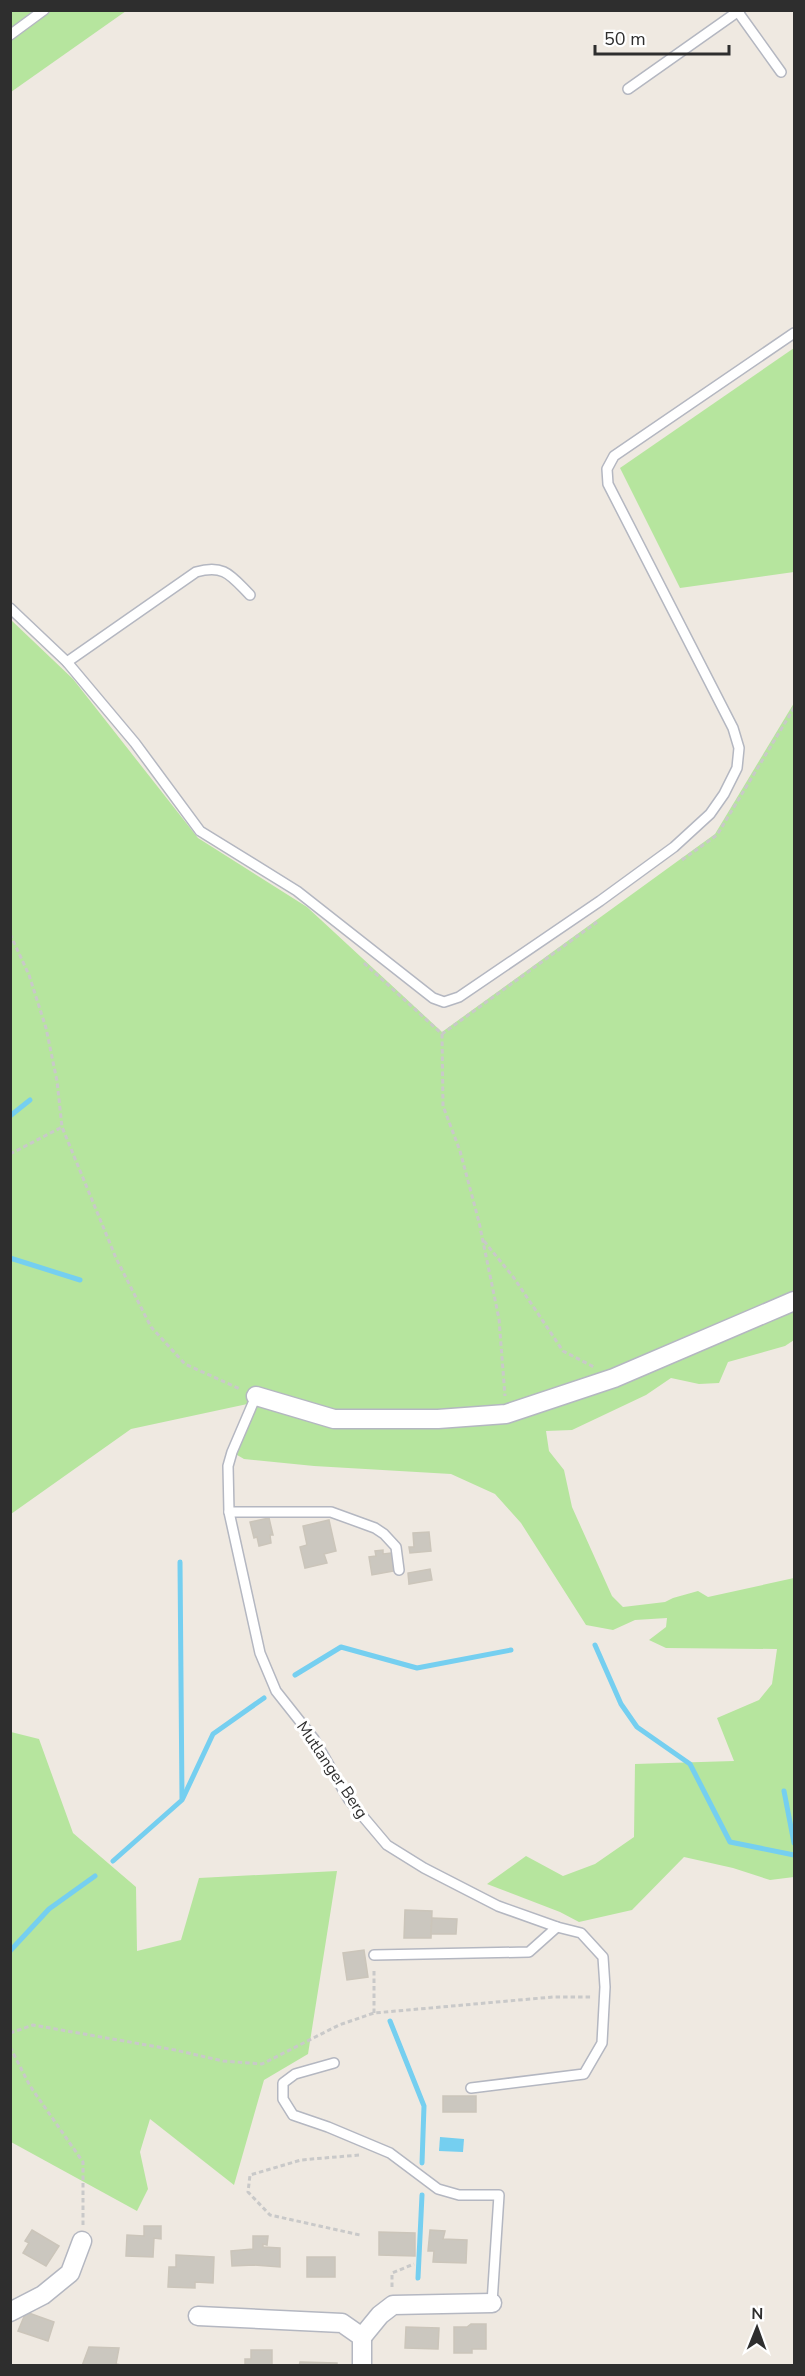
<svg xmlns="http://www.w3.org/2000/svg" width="805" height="2376" font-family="'Nunito Sans',sans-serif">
<rect width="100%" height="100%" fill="#efe9e1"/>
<g fill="#b6e59e">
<polygon points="11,11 126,11 11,92"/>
<polygon points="794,348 794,572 680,588 620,468"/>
<polygon points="10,619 73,679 198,838 307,907 442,1032 715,834 794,703 794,1340 785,1346 728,1362 719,1383 699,1384 671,1378 646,1395 572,1430 546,1431 549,1451 564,1470 572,1507 612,1596 623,1607 665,1602 673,1598 698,1591 708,1597 794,1578 794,1877 770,1880 733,1868 684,1857 632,1910 579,1922 560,1912 487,1884 526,1856 563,1876 595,1864 634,1837 635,1764 734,1761 717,1718 759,1700 772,1684 777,1649 666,1648 649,1640 666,1627 667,1618 635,1620 613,1630 586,1625 521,1523 495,1494 451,1474 314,1466 244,1459 232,1452 252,1403 131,1429 11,1514"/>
<polygon points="11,1732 39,1739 73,1833 136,1887 137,1951 181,1940 199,1878 337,1871 308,2054 264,2080 234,2185 150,2119 140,2152 148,2189 137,2211 11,2142"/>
</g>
<polygon fill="#75cff0" points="440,2137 464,2139 463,2152 439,2151"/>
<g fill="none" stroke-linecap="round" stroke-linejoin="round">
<g stroke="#75cff0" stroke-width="5">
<polyline points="10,1116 30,1100"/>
<polyline points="10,1258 80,1280"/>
<polyline points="595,1645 621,1704 637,1727 690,1764 730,1842 794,1855"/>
<polyline points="295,1675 341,1647 417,1668 511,1650"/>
<polyline points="784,1791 794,1843"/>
<polyline points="183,1798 213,1734 264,1698"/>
<polyline points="113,1861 182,1800 180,1562"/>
<polyline points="10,1951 49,1909 95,1876"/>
<polyline points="390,2021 424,2106 422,2163"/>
<polyline points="418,2278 422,2195"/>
</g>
</g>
<g fill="#cbc7bf" stroke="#cbc5ba" stroke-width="1.5">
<polygon points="269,1518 273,1535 270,1535 271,1543 259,1546 257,1537 254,1538 250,1522"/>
<polygon points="329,1520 336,1551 324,1554 327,1563 305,1568 300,1547 307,1545 303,1526"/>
<polygon points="429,1532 431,1551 410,1553 409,1547 414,1547 413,1533"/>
<polygon points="383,1550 383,1554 391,1553 394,1571 372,1575 369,1557 376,1556 375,1551"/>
<polygon points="430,1569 432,1580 409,1584 408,1573"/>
<polygon points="405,1910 432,1911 431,1938 404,1938"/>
<polygon points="432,1918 457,1919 456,1934 431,1934"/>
<polygon points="364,1950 368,1977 347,1980 343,1953"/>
<rect x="443" y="2096" width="33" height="16"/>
<polygon points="144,2226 161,2226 161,2239 154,2238 153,2257 126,2256 127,2235 144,2236"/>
<polygon points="32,2230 59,2246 46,2266 23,2253 29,2243 25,2241"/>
<polygon points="430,2230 445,2231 443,2239 467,2240 466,2263 433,2262 434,2251 428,2251"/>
<polygon points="379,2232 415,2233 415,2256 379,2255"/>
<polygon points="253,2236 268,2236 267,2245 263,2244 263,2247 280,2248 280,2267 254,2265 232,2266 231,2251 253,2249"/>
<polygon points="176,2255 214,2257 213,2283 195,2282 195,2288 168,2287 169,2267 176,2267"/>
<rect x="307" y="2257" width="28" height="20"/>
<polygon points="26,2312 54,2322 48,2341 18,2331"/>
<polygon points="471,2324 486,2324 486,2349 472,2349 472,2353 454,2353 454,2327 467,2327"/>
<polygon points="406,2327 439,2328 438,2349 405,2348"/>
<polygon points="89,2347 119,2348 116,2364 126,2366 82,2366"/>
<polygon points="251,2350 272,2350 272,2366 245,2366 245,2359 251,2359"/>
<polygon points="300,2362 337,2363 337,2366 299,2366"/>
</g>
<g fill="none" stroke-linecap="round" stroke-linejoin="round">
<defs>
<g id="lane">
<polyline points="738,12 781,72"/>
<polyline points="10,35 44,10"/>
<polyline points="628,89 740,10"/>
<polyline points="10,608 67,662 135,743 200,831 297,891 433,998 444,1002 459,997 600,901 674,847 710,814 724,794 737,768 739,748 733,728 608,484 607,469 614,456 794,333"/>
<path d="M67,662L196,572C225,564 231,576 250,595"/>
<polyline points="256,1396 232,1452 228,1466 229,1512 260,1653 276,1691 314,1739 349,1800 387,1845 424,1868 498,1906 557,1927 529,1952 374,1955"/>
<polyline points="229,1512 331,1512 375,1528 384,1534 396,1547 399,1570"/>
<polyline points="334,2063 295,2074 283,2083 283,2099 293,2115 328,2127 390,2153 438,2189 459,2195 499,2195 492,2303"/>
<polyline points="471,2088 584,2074 602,2043 605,1987 603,1957 581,1933 557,1927"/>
</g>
<g id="street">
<polyline points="256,1396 334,1419 438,1419 506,1414 614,1378 794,1301"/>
<polyline points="10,2312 43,2295 70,2273 82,2241"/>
<polyline points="198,2316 342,2323 362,2337 362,2366"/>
<polyline points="362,2337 380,2315 393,2305 492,2303"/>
</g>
</defs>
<use href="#lane" stroke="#b4b7c1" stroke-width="12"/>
<use href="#street" stroke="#b4b7c1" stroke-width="21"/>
<g stroke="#c9c9c9" stroke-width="3" stroke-dasharray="4.5 3" stroke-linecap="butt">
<polyline points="682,860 717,835 794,708"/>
<polyline points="10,934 29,975 46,1028 57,1081 62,1127 116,1258 151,1327 185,1364 240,1389"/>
<polyline points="364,963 442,1034 597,922"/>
<polyline points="442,1034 443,1106 460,1151 479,1222 499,1319 505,1396"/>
<polyline points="10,1154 62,1127"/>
<polyline points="484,1241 514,1278 563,1351 594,1367"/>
<polyline points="374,2013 374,1969"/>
<polyline points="10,2033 33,2025 175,2050 223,2061 262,2064 339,2025 374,2013 553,1997 591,1997"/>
<polyline points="10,2047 30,2086 83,2162 83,2225"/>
<polyline points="359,2155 301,2160 250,2175 248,2192 270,2215 360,2235"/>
<polyline points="392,2287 392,2273 414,2264"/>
</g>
<use href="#lane" stroke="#fff" stroke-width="9"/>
<use href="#street" stroke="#fff" stroke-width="18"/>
</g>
<g text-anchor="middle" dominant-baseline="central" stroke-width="6" stroke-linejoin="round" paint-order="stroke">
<g font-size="16" fill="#2e2e2e" stroke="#fff">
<text transform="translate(332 1770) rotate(56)">Mutlanger Berg</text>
</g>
</g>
<rect width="805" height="2376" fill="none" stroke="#2e2e2e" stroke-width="24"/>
<g transform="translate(757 2328) rotate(1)" stroke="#ffffff" stroke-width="4.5" paint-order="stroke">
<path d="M0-4.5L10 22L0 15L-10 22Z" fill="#2e2e2e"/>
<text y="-9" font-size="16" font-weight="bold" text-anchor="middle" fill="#2e2e2e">N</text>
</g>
<path d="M595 45v9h134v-9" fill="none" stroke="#2e2e2e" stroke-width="3"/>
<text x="604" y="45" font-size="18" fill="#2e2e2e" stroke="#ffffff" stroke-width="4.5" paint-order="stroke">50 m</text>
</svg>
